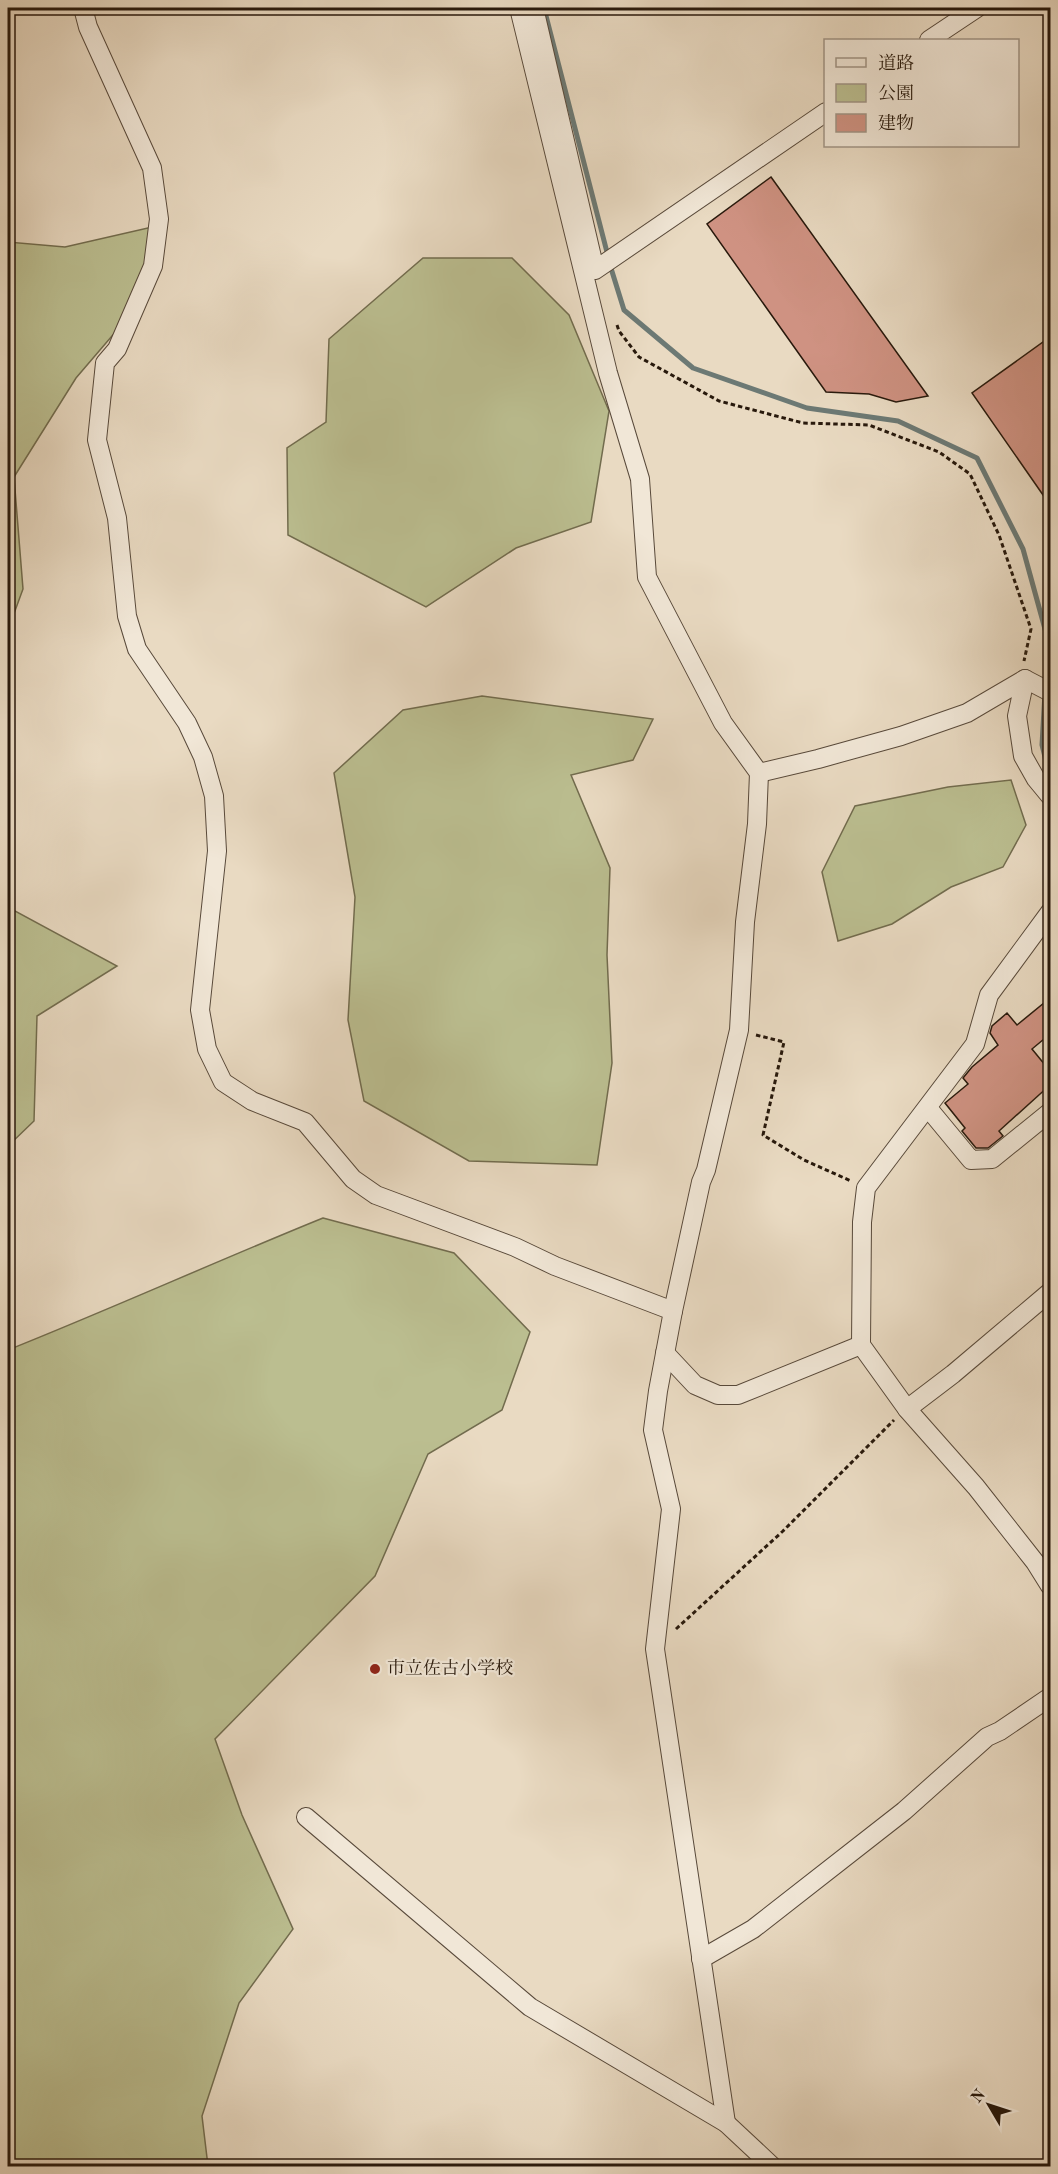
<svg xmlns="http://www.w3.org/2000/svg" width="1058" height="2174" font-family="'Old Standard TT','Noto Serif JP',serif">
<rect width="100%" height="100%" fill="#e9dac2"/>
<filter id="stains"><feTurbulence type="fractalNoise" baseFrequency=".00333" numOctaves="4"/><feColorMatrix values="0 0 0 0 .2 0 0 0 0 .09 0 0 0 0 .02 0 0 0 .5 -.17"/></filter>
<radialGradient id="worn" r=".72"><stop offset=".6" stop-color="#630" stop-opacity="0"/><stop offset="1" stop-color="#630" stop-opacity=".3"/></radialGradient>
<g fill="#bbbe90" stroke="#726c4e" stroke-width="1.5">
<polygon points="161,225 136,308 76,378 14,477 23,589 8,630 8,242 65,247"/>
<polygon points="423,258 512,258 569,315 609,411 591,522 516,548 426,607 288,535 287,448 326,422 329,339"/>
<polygon points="482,696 653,719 633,760 571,775 610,868 607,955 612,1063 597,1165 469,1161 364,1101 348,1020 355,897 334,773 403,710"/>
<polygon points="1011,780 1026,825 1003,867 951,887 892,924 838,941 822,872 855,806 948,787"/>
<polygon points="8,903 13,910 117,966 37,1016 34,1121 8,1146"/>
<path d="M323,1218L454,1253L530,1332L502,1410L428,1454L375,1576L215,1739L242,1815L293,1929L239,2003L202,2116L208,2166H8V1350C113,1308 217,1261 323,1218Z"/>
</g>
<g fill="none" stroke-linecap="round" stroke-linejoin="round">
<g stroke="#6c7974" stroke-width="5">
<polyline points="544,8 608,256"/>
<polyline points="610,265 624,310 693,368 807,408 898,421 977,458 1023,549 1048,640 1042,745 1050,777"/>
</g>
</g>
<g fill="#cf9282" stroke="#28190c" stroke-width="1.5">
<polygon points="771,177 928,396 896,402 869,394 826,392 707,224"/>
<polygon points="1050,337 1050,505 972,393"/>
<polygon points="1050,998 1050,1034 1032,1049 1050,1071 1050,1085 999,1131 1003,1136 988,1148 976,1148 962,1131 965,1128 945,1103 968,1084 963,1078 972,1067 998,1045 990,1033 992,1026 1007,1013 1017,1025"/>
</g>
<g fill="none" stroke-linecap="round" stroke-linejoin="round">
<defs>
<g id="street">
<polyline points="83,8 88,27 152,168 159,219 153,266 117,349 105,363 97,440 117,518 127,616 137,649 187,723 203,757 214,796 217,851 200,1010 207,1049 223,1082 252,1101 305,1122 353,1179 376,1195 515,1247 555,1266 673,1311"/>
<polyline points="519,8 608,373 640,479 647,577 723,723 759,773 757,824 745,922 739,1030 706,1170 701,1182 673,1311 658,1391 653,1430 671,1509 655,1649 726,2123"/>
<polyline points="534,8 595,270 826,112"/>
<polyline points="929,40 977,8"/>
<polyline points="1025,679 1050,692"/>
<polyline points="759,773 818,759 901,736 967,713 1025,679 1017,716 1023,756 1036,779 1050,796"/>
<polyline points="1050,912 989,995 975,1044 866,1188 862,1222 861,1345 907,1409 976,1487 1035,1562 1050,1586"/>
<polyline points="928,1108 971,1160 992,1159 1050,1112"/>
<polyline points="665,1353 695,1385 718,1395 738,1395 861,1345"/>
<polyline points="907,1409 953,1374 1050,1292"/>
<polyline points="306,1817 530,2007 726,2123 772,2166"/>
<polyline points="701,1959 753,1929 904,1811 987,1737 1000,1731 1050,1697"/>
</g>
</defs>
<use href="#street" stroke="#58493a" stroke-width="20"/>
<g stroke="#28190c" stroke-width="3" stroke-dasharray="4.5 3" stroke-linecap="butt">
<polyline points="617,325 619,331 639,357 719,401 803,423 869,425 939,452 970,474 999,535 1031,629 1024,661"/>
<polyline points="756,1035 784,1042 763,1135 804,1160 851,1181"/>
<polyline points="676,1629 783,1531 894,1420"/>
</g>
<use href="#street" stroke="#f1e7d7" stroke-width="18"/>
</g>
<circle fill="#8f2418" stroke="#f1e7d7" stroke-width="2" cx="375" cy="1669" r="6"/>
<g text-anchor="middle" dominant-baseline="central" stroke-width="4.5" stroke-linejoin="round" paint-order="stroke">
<g font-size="18" fill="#28190c" stroke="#f1e7d7" text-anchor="start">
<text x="387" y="1669">市立佐古小学校</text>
</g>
</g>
<rect width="1058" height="2174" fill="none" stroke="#e9dac2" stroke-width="30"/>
<rect x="9" y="9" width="1040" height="2156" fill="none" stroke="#28190c" stroke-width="3"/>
<rect x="15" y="15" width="1028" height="2144" fill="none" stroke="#28190c" stroke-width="1.5"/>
<rect x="824" y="39" width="195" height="108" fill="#f1e7d7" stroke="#a19586" stroke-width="1.5"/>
<rect x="836" y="58" width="30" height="9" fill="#f1e7d7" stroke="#a19586" stroke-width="1.5"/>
<text x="878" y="69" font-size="18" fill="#28190c">道路</text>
<rect x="836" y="84" width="30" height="18" fill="#bbbe90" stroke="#a19586" stroke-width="1.5"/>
<text x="878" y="99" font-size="18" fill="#28190c">公園</text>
<rect x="836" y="114" width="30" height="18" fill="#cf9282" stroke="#a19586" stroke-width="1.5"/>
<text x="878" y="129" font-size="18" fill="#28190c">建物</text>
<g transform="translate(989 2105) rotate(309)" stroke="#f1e7d7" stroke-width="4.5" paint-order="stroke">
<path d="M0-4.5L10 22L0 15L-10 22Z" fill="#28190c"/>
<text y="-9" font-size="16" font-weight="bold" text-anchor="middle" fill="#28190c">N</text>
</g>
<rect width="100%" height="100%" filter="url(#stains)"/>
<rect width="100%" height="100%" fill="url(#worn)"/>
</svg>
